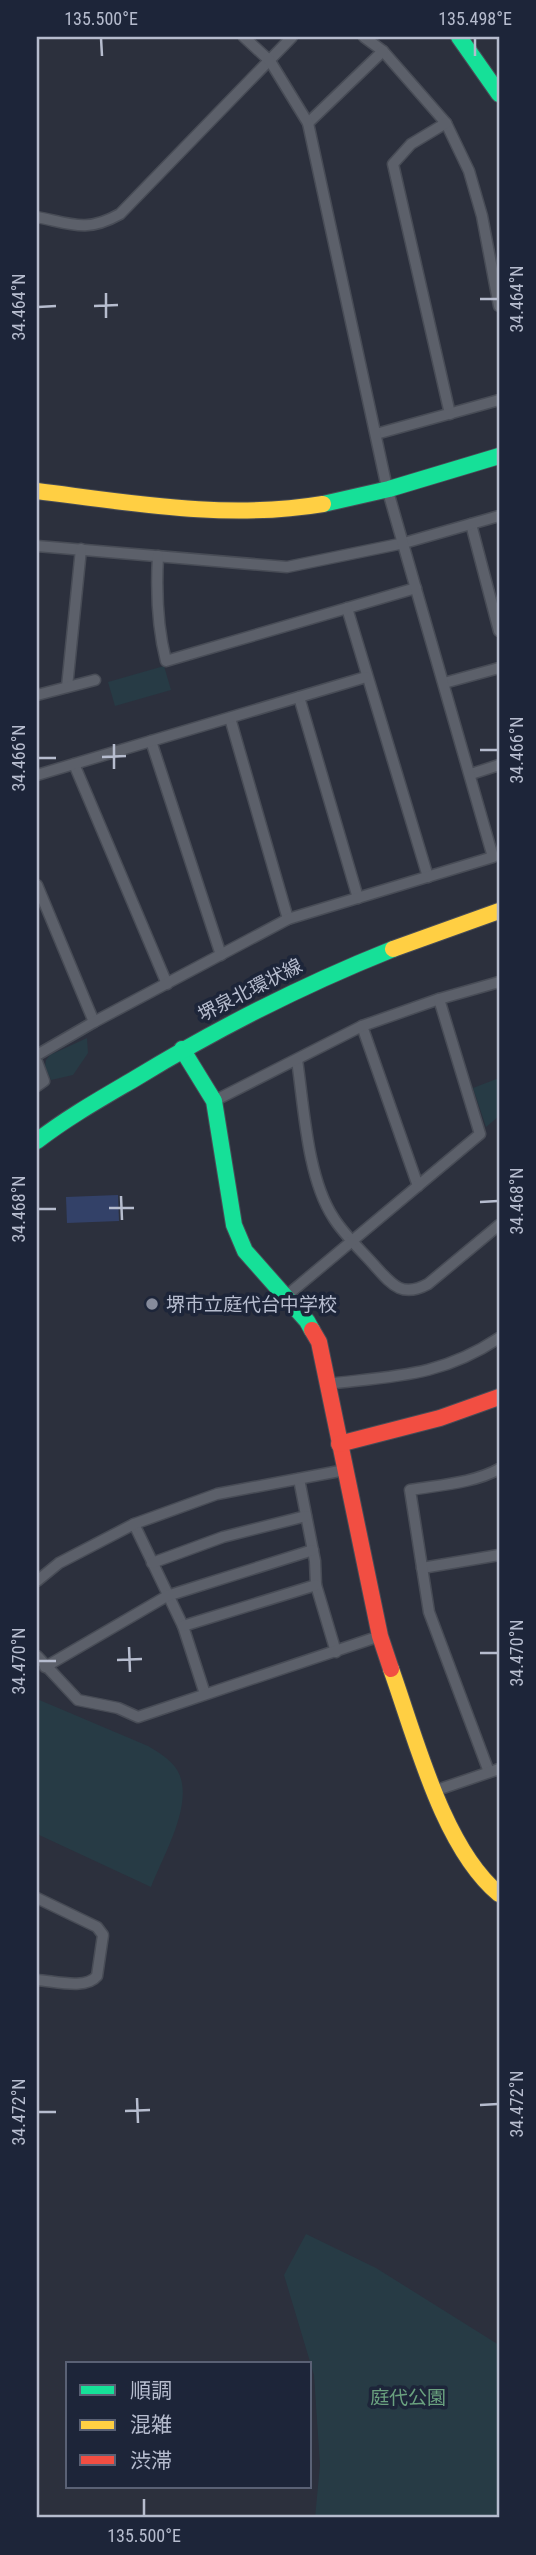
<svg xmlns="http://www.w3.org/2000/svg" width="536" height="2555" font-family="'Roboto Condensed','Noto Sans JP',sans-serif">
<rect width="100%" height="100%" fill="#2c303d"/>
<g fill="#273b45">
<polygon points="164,666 171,690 115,706 108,682"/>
<polygon points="87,1038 88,1053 73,1075 51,1080 45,1067 46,1060 50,1055"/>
<polygon points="499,1078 499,1116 486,1127 473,1088"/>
<path d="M37,1699L148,1746C161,1754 175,1762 180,1776C192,1808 162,1858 151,1887L37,1834Z"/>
<polygon points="306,2234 376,2268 499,2345 499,2518 315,2518 320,2465 314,2375 284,2275"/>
</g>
<polygon fill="#334168" points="118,1195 119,1221 67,1223 66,1197"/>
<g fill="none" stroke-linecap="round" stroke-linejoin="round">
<defs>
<g id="street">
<polyline points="364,37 383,51 446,123 469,171 482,216 499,306"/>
<polyline points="308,123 383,51"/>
<polyline points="446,123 411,144 393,164 450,414"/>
<path d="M37,217C72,224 86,233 120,214L292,37"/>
<polyline points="376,434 499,400"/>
<polyline points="471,524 499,631"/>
<polyline points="37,546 287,567 404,543 499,516"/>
<path d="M158,556C156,592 157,626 166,661L416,588"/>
<polyline points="347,608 428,877"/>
<polyline points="444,683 499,668"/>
<polyline points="67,687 81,549"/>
<polyline points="37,695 95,680"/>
<polyline points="299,697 358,898"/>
<polyline points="230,718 288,919"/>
<polyline points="151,741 221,955"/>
<polyline points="74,764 167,984"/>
<polyline points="471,774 499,765"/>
<polyline points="37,775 366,677"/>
<polyline points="37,885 94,1022"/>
<polyline points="362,1026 418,1186"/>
<polyline points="37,1055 94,1022 288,919 493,857 387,488 308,123 270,61 244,37"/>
<path d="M297,1060C304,1107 307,1177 333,1217C344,1235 361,1250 375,1266C392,1285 402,1298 428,1284L499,1225"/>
<polyline points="37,1062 44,1081 37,1086"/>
<polyline points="214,1101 362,1026 439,999"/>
<polyline points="285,1297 480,1134 439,999 499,982"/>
<path d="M327,1384C394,1376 440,1377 499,1338"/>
<polyline points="299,1479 315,1561 316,1585 336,1652"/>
<polyline points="134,1524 183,1626 205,1694"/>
<polyline points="152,1563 223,1537 306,1516"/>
<polyline points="422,1568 499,1555"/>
<polyline points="37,1581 59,1563 134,1524 217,1494 345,1470"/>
<polyline points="183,1626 316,1585"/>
<polyline points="37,1656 78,1700 118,1708 138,1717 380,1636"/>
<polyline points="45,1667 167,1596 313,1550"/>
<path d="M489,1772L429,1612L410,1490C439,1485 474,1483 499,1469"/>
<polyline points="434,1791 499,1769"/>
<path d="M37,1898L97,1927L103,1935L97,1976C86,1990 54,1981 37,1980"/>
</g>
<g id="fast">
<polyline points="459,37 499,94"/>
<polyline points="323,504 389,489 499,456"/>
<polyline points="182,1049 214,1101 234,1225 245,1251 307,1321 312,1330"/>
<path d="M37,1141C68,1117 102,1098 136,1078C218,1028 303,985 393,949"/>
</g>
<g id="slow">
<path d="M37,491C132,503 227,520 323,504"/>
<polyline points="393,949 499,911"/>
<path d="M391,1669C415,1736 443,1848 499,1894"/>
</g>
<g id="jam">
<polyline points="312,1330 319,1342 380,1636 391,1669"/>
<polyline points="339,1444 440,1418 499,1397"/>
</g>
</defs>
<use href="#street" stroke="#484c56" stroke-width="13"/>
<use href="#fast" stroke="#484c56" stroke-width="18"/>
<use href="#slow" stroke="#484c56" stroke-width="18"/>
<use href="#jam" stroke="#484c56" stroke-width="18"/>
<use href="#street" stroke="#5c606a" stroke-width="10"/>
<use href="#fast" stroke="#16e098" stroke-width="16"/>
<use href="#slow" stroke="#ffcf43" stroke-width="16"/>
<use href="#jam" stroke="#f24e42" stroke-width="16"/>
</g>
<path fill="none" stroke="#b6bcce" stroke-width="2.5" d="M101,38L102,56M475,38V56M106,293V318M480,299H498M94,306L118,305M38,307L56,306M114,744V769M480,750H498M102,757L126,756M38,758H56M121,1196L122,1220M480,1202L498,1201M109,1208H134M38,1209H56M129,1647L130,1672M480,1653H498M117,1660L142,1659M38,1661H56M137,2098L138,2123M480,2105L498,2104M125,2111L150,2110M38,2112H56M144,2499V2516"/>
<circle fill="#868b9b" stroke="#1d2539" stroke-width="2.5" cx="152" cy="1304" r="7"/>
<g text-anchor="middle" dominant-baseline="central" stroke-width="7" stroke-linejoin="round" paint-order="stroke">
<g font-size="19" fill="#b6bcce" stroke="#1d2539">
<text transform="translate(250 990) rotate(-27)">堺泉北環状線</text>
</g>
<g font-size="19" fill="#b6bcce" stroke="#1d2539" text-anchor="start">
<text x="166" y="1304">堺市立庭代台中学校</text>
</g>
<g font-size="19" fill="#6aa17f" stroke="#1d2539">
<text x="408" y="2397">庭代公園</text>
</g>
</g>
<rect width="536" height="2555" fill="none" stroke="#1d2539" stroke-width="77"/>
<rect x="66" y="2362" width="245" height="126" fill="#1d2539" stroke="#5a6175" stroke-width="2"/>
<rect x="80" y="2385" width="35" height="10" fill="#16e098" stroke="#5a6175" stroke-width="2"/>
<text x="130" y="2398" font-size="21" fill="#b6bcce">順調</text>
<rect x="80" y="2420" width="35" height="10" fill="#ffcf43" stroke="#5a6175" stroke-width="2"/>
<text x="130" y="2432" font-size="21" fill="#b6bcce">混雑</text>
<rect x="80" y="2455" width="35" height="10" fill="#f24e42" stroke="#5a6175" stroke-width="2"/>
<text x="130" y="2468" font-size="21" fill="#b6bcce">渋滞</text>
<rect x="38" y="38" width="460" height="2478" fill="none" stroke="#b6bcce" stroke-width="2.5"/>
<g font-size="18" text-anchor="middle" fill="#b6bcce">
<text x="101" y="25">135.500°E</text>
<text x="475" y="25">135.498°E</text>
<text transform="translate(517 299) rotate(-90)" y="6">34.464°N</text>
<text transform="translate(19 307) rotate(-90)" y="6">34.464°N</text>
<text transform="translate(517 750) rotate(-90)" y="6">34.466°N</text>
<text transform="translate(19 758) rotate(-90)" y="6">34.466°N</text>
<text transform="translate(517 1201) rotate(-90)" y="6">34.468°N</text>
<text transform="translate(19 1209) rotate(-90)" y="6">34.468°N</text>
<text transform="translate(517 1653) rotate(-90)" y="6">34.470°N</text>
<text transform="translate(19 1661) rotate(-90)" y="6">34.470°N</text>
<text transform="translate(517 2104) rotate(-90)" y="6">34.472°N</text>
<text transform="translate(19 2112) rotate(-90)" y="6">34.472°N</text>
<text x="144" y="2542">135.500°E</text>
</g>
</svg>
